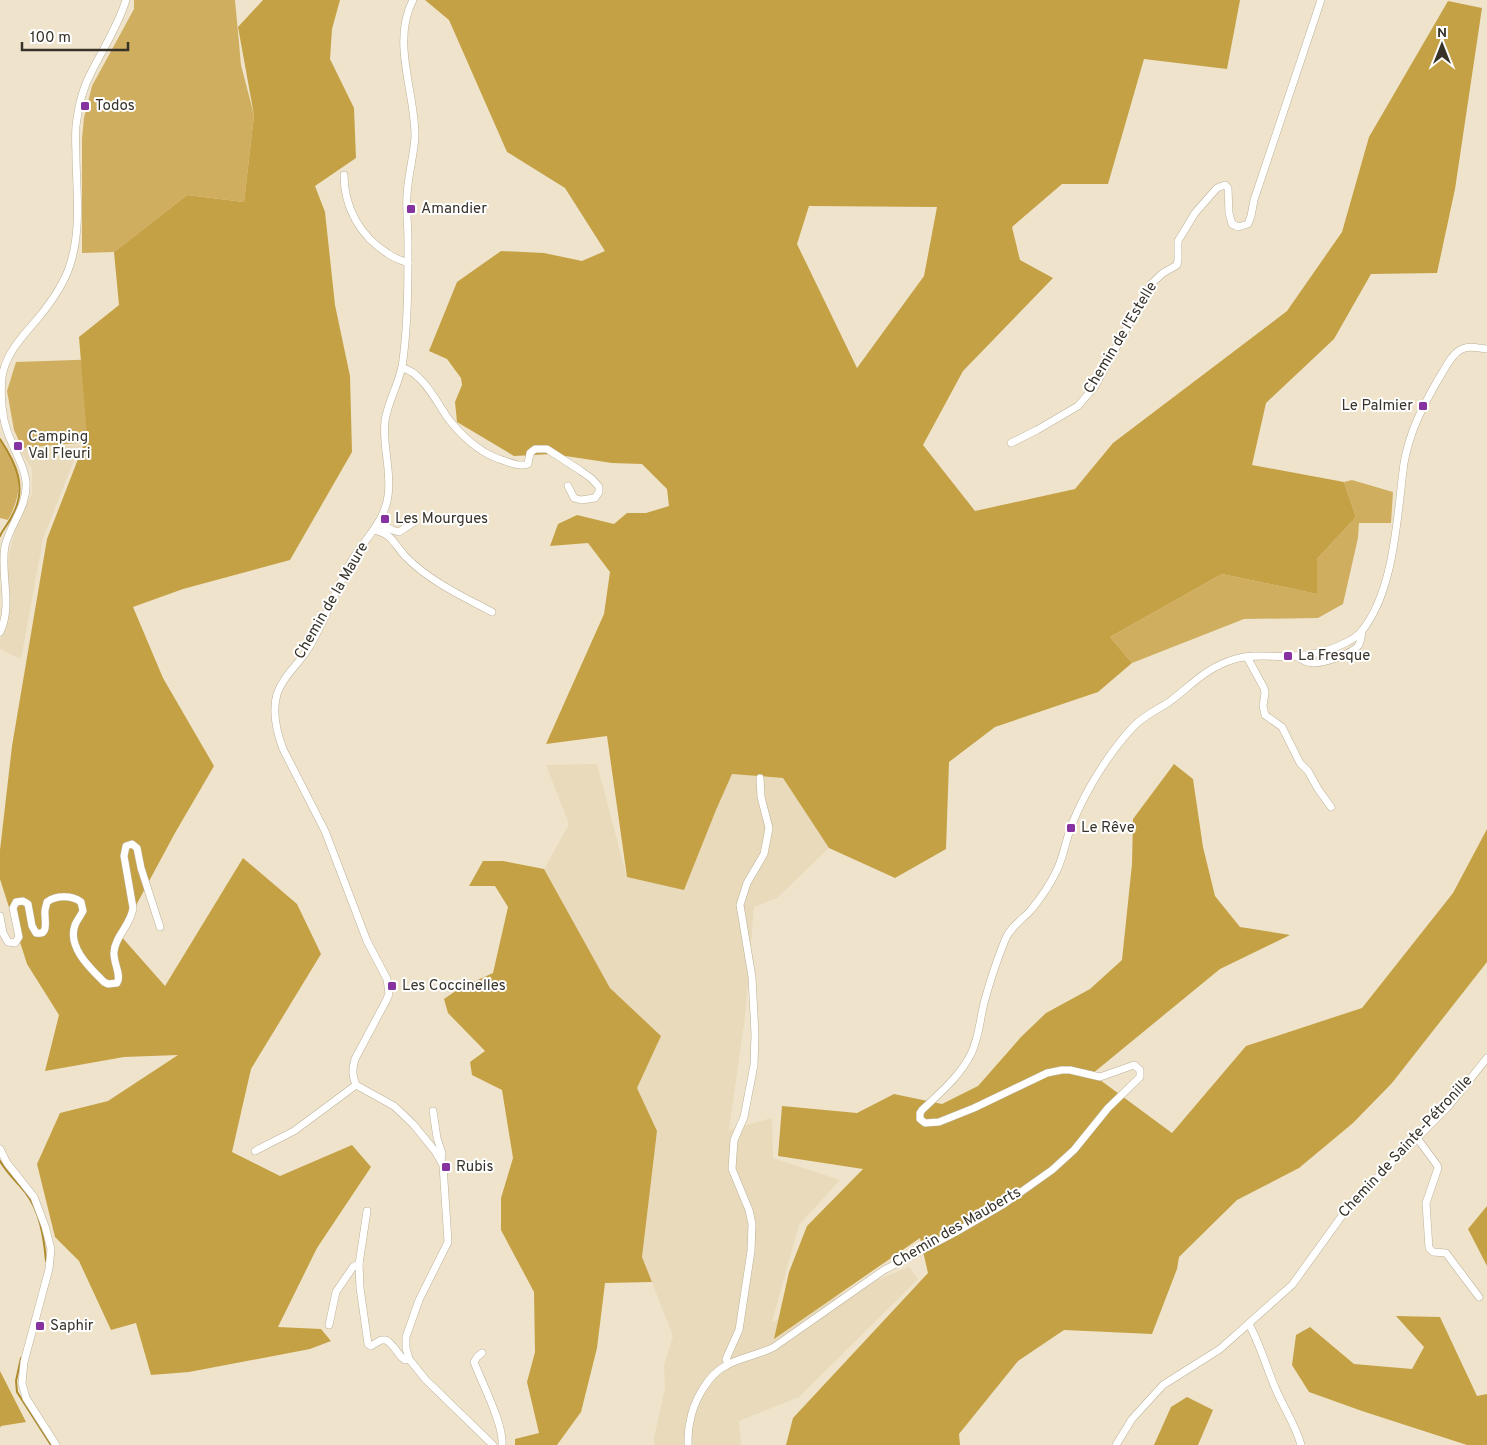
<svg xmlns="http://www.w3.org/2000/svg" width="1487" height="1445" font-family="Overpass,sans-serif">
<rect width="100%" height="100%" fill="#efe4cb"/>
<g fill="#e8daba">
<polygon points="80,445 43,539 21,659 0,649 0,639 6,628 9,603 7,563 17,523 32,494 32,469 19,449"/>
<polygon points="597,764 627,878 716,810 732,774 783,778 829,848 777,898 754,907 745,1017 729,1130 772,1118 773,1158 840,1180 799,1225 772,1322 909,1267 918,1279 799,1397 739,1421 741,1445 654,1445 654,1438 665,1388 664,1366 673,1336 642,1257 657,1131 637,1088 661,1036 610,988 544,869 569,824 546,765"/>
</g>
<g fill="#cfae5f">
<polygon points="134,0 235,0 241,65 254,115 244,202 187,195 114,252 82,253 82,139 84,118 92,86 134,9"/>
<polygon points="104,359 114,440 22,448 14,430 7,391 16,362"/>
<path d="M0,440C21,467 25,489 8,520L0,518Z"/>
<polygon points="1352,480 1393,492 1391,523 1359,523 1358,538 1343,604 1318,618 1244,619 1132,663 1110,637 1222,574 1317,594 1317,559 1356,517 1344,482"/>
</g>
<g fill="#c5a145" fill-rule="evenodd">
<polygon points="263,0 340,0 332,29 330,59 354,108 356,158 315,186 325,212 335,305 350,376 352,452 290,560 183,589 133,607 163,678 214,766 175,833 120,935 165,986 243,858 297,904 321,954 251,1069 232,1152 280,1176 352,1145 371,1167 317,1248 278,1327 321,1329 331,1341 310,1349 189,1372 151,1375 136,1323 111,1330 79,1261 55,1237 37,1164 60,1113 108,1101 178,1055 124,1057 45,1071 59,1015 27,964 0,879 0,850 12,746 47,539 87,436 79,337 119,305 114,252 187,195 244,202 254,115 238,27"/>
<path d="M425,0H1240L1227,69L1144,59L1108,184H1062L1012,227L1020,260L1053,278L963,371L923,445L975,511L1075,489L1113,443L1287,311L1342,232L1369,137L1448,1L1482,8L1455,189L1437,273L1371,274L1334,339L1266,403L1252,465L1344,482L1356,517L1317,559V594L1222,574L1110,637L1132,663L1098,692L995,727L949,762L946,849L895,878L829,848L783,778L732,774L716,810L684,890L627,877L607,736L546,744L604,614L610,572L588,543L550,546L558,524L577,515L614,524L627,513H646L669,506L667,489L642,464L612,463L552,454L514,456L457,422L455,402L462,385L461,378L447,359L429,351L457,282L501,251L544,253L582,261L605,251L565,188L507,152L449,20ZM809,206L937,207L924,276L857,368L797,244Z"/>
<polygon points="1174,764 1193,779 1203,847 1215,896 1240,927 1290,935 1220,969 1092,1074 1172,1133 1246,1046 1362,1008 1453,893 1487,829 1487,962 1392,1083 1353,1123 1299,1168 1237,1200 1179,1257 1177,1269 1152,1334 1064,1330 1018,1361 959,1434 960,1445 786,1445 793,1418 928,1273 920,1238 774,1339 789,1272 807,1226 863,1169 778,1156 782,1106 857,1113 894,1094 942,1104 978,1086 1021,1037 1046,1013 1090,989 1122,960 1132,864 1133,819"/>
<polygon points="483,861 503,861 544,869 610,988 661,1036 637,1088 657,1131 642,1257 652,1282 605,1283 597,1348 581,1412 557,1445 515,1445 515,1439 539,1433 527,1382 535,1352 534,1292 501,1230 501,1198 513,1158 502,1090 472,1075 470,1062 485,1051 448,1013 444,999 460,988 493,973 508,907 495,886 469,886"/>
<polygon points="1487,1206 1487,1266 1468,1229"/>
<polygon points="1396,1316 1440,1317 1477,1396 1487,1394 1487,1445 1467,1445 1362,1411 1309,1392 1292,1365 1296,1335 1310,1327 1354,1364 1412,1369 1424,1347"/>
<polygon points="0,1371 26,1422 1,1426 0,1428"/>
<polygon points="1187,1397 1213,1410 1198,1445 1154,1445 1171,1407"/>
</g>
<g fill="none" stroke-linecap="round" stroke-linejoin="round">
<g stroke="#ad8a2a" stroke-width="2">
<path d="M0,439C16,463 28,488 12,516C9,523 3,529 0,536"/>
<path d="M0,1161C7,1173 17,1182 25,1192C40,1211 44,1238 46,1261"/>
<polyline points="21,1358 16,1381 17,1392 51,1445"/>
</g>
<defs>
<g id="minor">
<path d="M413,0C391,42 415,91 415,136C414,155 408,175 407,195C406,210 408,226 408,242C408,281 408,322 403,360C401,381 388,400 385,421C382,446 392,471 388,496C385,520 367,537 354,557C336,586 326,620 308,649C298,665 283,676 277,694C272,711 277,733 283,749L325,831L367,941L387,979L389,994L386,1001L355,1059C352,1069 352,1075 356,1085L394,1106L413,1124L435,1151L443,1165L448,1242L419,1300L406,1337V1348L409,1359L426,1380L493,1445"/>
<path d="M344,175C344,207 360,236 387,253C393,258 401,260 408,263"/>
<path d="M402,368C423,372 438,405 450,421C464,438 482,454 502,460C511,463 519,467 528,464L530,453L535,449H547L581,471L592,479L599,487V492L595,498L581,500L574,498L568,486"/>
<polyline points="1011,443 1037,430 1078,406 1095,386 1151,284 1163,273 1177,265 1178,260 1178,241 1195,213 1217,188 1225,185 1228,188 1229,213 1232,224 1238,227 1248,224 1251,216 1254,200 1321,0"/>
<polyline points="378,523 392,530 399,532 414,522"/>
<path d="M374,530C393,534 393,543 405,556C429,581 462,596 492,612"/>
<path d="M0,632C13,606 0,574 5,546C10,524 28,506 26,482C25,468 17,456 12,443C2,423 0,400 2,377C6,352 24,335 39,317C52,301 64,284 70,265C81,231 77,195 76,160C76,148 75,137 76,126C78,108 83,87 92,71C104,47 118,26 126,0"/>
<path d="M1296,656C1302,660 1307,663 1314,663C1324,663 1352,654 1358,646C1361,642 1361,637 1362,631"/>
<polyline points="1247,657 1264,688 1265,693 1263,706 1265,715 1282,727 1300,763 1308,771 1318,789 1331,807"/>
<path d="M0,916L3,933L8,942L15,943L19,937L13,908L16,902L23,901L28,904L32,926L36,933C50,936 44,919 45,910C45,910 47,902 47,902C56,895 72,895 81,902L83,911C81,915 77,920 75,925C67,947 90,968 104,982L108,984L117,983C122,975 113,963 114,952C115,936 131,925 133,908L124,856L126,846L132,844L137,848L141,868L160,927"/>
<polyline points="433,1111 437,1138 442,1153 441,1161"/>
<polyline points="1417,1138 1437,1165 1438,1168 1426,1203 1429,1248 1433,1252 1446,1253 1479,1297"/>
<polyline points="0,1149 7,1163 34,1197 45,1226 51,1249 49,1269 24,1362 22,1383 26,1398 56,1445"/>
<polyline points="255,1151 294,1131 356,1085"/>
<path d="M367,1211L359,1264L360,1288L368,1344L371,1346L381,1340H386C395,1345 397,1355 405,1360L409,1359"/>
<path d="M1249,1324C1261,1346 1267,1370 1277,1392C1285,1410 1296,1426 1301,1445"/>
<polyline points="329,1325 336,1292 353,1267 359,1264"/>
<path d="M482,1353L477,1357L474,1362C482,1383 504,1425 502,1445"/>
<polyline points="728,1364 726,1359 739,1330 751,1251 752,1224 749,1210 732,1169 734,1140 744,1117 754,1065 755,1034 752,977 740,905 747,883 764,854 769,828 761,797 760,778"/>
<path d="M688,1445C688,1437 688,1429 690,1422C693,1402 708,1374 727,1365C741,1357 759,1355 774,1347L884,1270L956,1232L1004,1204L1052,1170L1074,1150L1108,1108L1140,1077V1070L1134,1065L1100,1077L1070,1070H1062L1047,1073L974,1108L939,1122L925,1123L920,1119V1113L922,1110C940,1093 960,1076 971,1054C979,1038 980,1019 984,1003C990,981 997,960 1005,940C1010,927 1022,920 1031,910C1040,899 1051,883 1057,870C1064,855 1066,839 1072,824C1086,790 1108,754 1133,727C1143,716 1157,710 1169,702C1192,685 1205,668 1235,659C1256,653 1275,658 1296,656C1312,655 1329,651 1343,644C1349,641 1356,638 1361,632C1395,591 1397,515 1404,463C1410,430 1423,406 1439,378C1445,369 1451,355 1460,350C1468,345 1478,348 1487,349"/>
<polyline points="1116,1445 1132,1419 1163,1385 1220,1349 1292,1285 1349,1206 1447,1108 1487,1058"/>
</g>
</defs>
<use href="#minor" stroke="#bcb199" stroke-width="8"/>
<use href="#minor" stroke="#fff" stroke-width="7"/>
</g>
<g fill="#8632a1" stroke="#fff" stroke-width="2">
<rect x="80" y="101" width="10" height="10" rx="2.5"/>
<rect x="406" y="204" width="10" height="10" rx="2.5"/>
<rect x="1418" y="401" width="10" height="10" rx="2.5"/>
<rect x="13" y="441" width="10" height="10" rx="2.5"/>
<rect x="380" y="514" width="10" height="10" rx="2.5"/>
<rect x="1283" y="651" width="10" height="10" rx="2.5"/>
<rect x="1066" y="823" width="10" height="10" rx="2.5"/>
<rect x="387" y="981" width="10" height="10" rx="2.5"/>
<rect x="441" y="1162" width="10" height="10" rx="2.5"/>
<rect x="35" y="1321" width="10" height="10" rx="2.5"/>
</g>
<g text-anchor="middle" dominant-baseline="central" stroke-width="4" stroke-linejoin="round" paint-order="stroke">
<g font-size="15" fill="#383329" stroke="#fff" text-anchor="start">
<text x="95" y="106">Todos</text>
<text x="421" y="209">Amandier</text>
<text x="1413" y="406" text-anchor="end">Le Palmier</text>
<text x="28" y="437">Camping<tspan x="28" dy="17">Val Fleuri</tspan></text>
<text x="395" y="519">Les Mourgues</text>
<text x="1298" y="656">La Fresque</text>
<text x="1081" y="828">Le Rêve</text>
<text x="402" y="986">Les Coccinelles</text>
<text x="456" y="1167">Rubis</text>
<text x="50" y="1326">Saphir</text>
</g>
<g font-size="15" fill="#383329" stroke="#fff">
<text transform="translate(1121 338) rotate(-59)">Chemin de l'Estelle</text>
<text transform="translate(332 601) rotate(-60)">Chemin de la Maure</text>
<text transform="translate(1406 1147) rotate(-47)">Chemin de Sainte-Pétronille</text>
<text transform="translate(957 1228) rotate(-30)">Chemin des Mauberts</text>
</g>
</g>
<g transform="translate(1442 45)" stroke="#ffffff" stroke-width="4" paint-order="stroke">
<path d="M0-4L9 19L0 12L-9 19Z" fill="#383329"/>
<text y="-8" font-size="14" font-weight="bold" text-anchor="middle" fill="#383329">N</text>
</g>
<path d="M22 42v8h106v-8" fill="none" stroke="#383329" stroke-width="2.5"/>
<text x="30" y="42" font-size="15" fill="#383329" stroke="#ffffff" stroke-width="4" paint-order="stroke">100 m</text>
</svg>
